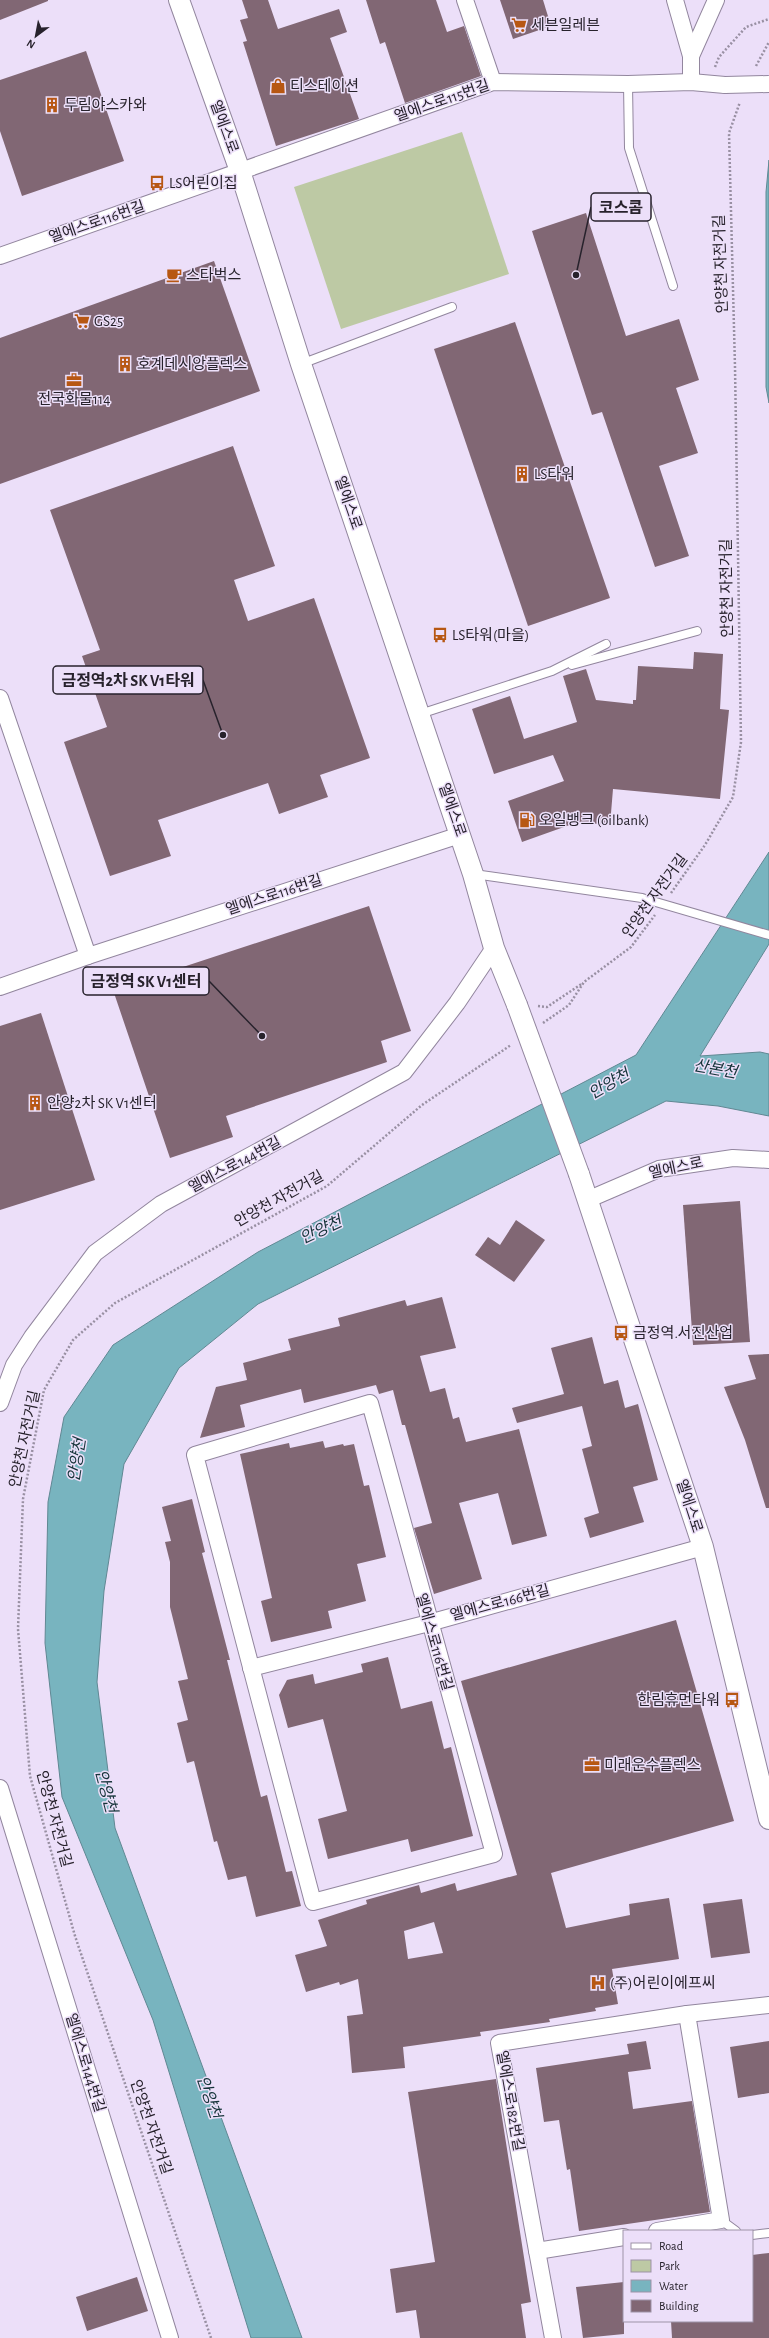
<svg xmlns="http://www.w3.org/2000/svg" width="769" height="2338" font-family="'Alegreya Sans','Noto Sans KR',sans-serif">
<rect width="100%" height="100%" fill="#ecdff9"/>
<polygon fill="#bdc9a4" points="462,132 509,274 341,329 294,187"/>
<g fill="#78b4bf" stroke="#608893">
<polygon points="769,160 769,403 766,387 766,192"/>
<polygon points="769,852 769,944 700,1056 760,1052 769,1054 769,1116 718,1106 666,1101 258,1304 179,1368 124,1464 104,1591 97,1682 115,1828 302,2338 251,2338 153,2020 62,1797 45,1643 48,1502 64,1417 113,1345 258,1252 636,1055"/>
</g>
<g fill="#816774" fill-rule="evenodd">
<polygon points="0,0 48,0 48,1 0,20"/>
<polygon points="242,0 268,0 278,29 339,9 347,32 330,38 359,119 276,146 243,42 247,41 240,20 248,18"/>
<polygon points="366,0 436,0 447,32 464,26 481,76 405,103 385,42 380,44"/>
<polygon points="500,0 543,0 551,26 513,39"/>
<polygon points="86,51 124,161 22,196 0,131 0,80"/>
<polygon points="586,213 626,336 679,319 699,380 676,388 698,453 659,466 689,556 655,567 602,412 592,415 532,231"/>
<polygon points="214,261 260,391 0,484 0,338"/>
<polygon points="515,322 610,598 528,626 434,349"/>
<polygon points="233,446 275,566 234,580 248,621 314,598 370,758 320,775 328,797 279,814 268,783 158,820 171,856 110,876 64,742 107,727 82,656 100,650 50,510"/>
<polygon points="694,652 723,654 720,709 729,710 720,799 613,789 610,825 578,822 522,842 508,801 564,781 553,755 494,774 472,709 510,696 524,739 577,722 563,676 586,669 596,700 633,704 633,700 636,700 638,666 693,669"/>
<polygon points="369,906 411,1031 381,1041 387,1062 226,1116 233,1137 170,1158 113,990"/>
<polygon points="41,1013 95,1180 0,1210 0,1026"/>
<polygon points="740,1201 750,1342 693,1345 683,1205"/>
<polygon points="516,1220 545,1240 514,1282 475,1255 488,1237 500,1245"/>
<polygon points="442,1297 456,1348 420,1356 430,1392 445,1388 453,1419 459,1417 466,1442 519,1429 547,1536 512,1545 498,1493 459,1503 482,1579 434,1594 414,1528 432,1523 405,1425 402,1425 393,1390 379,1394 376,1385 304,1403 301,1389 240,1405 245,1427 200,1438 216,1387 247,1380 243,1363 291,1350 288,1339 340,1326 338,1318 405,1300 407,1306"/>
<polygon points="592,1337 604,1384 618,1380 625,1408 638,1404 658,1480 633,1487 644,1522 590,1538 584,1518 599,1513 582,1449 592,1446 582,1406 517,1423 512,1408 564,1394 551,1348"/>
<polygon points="769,1354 769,1508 766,1508 745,1440 724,1387 756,1379 748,1355"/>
<polygon points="323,1441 325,1448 343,1444 344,1446 354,1444 364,1486 369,1485 386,1557 357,1564 366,1601 328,1611 332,1628 271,1642 261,1601 272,1598 240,1454 289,1443 290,1448"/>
<polygon points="192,1499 205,1552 202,1553 230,1660 227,1660 261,1797 267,1795 286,1872 292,1871 301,1906 256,1917 246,1876 228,1880 217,1841 214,1842 194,1761 187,1763 177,1723 188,1720 178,1681 188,1679 170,1607 170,1562 165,1542 171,1541 162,1507"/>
<path d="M676,1620L734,1821L551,1873L566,1928L630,1915L629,1904L669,1898L679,1959L612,1969L618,2004L595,2008L596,2011L549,2019L550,2022L480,2032L481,2036L403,2047L405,2068L352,2073L347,2016L363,2014L358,1979L340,1985L339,1982L306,1992L295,1955L327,1946L318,1920L367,1904L366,1900L419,1885L421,1893L455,1883L457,1891L517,1875L461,1681ZM434,1922L443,1953L408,1959L404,1931Z"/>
<polygon points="388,1657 401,1709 432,1701 444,1749 451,1747 473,1836 411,1852 408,1839 328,1859 318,1819 347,1811 323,1719 288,1728 279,1695 287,1680 313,1674 315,1684 363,1672 361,1664"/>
<polygon points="742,1899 750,1953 711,1958 703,1904"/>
<polygon points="646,2041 651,2069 628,2072 633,2109 692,2101 710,2212 579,2231 570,2169 567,2170 559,2120 544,2122 536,2068 629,2054 627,2044"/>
<polygon points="769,2041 769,2093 738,2098 730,2047"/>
<polygon points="496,2079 531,2302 521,2304 526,2338 420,2338 416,2310 396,2313 390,2269 435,2262 408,2092"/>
<polygon points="769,2253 769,2338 672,2338 671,2321 752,2321 752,2255"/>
<polygon points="137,2277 148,2311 87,2331 76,2297"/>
<polygon points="624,2282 624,2334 583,2338 576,2287"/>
</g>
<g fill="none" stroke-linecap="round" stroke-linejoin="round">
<defs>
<g id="service">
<polyline points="628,84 629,148 673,286"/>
<polyline points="301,364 452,307"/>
<polyline points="572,665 697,631"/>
<polyline points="420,714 552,671 606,644"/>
<polyline points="474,874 642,898"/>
<polyline points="721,2220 736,2231"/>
<polyline points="752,2235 769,2233"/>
</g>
<g id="minor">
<polyline points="465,0 493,82"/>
<polyline points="675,0 691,56 691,82"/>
<polyline points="691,56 716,0"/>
<polyline points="0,256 493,82 628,84 691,82 725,85"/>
<polyline points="0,698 88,956"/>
<polyline points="0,987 88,956 460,835"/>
<polyline points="587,1200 659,1169 733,1158 769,1160"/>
<polyline points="0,1403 14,1365 32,1337 95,1253 161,1204 404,1072 457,1003 494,948"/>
<polygon points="370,1403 494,1854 313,1902 195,1455"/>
<polyline points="251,1668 429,1623 703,1547"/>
<polyline points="0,1788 170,2338"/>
<polyline points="657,2231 721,2220 687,2014"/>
<polyline points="537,2251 624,2237"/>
<polyline points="553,2338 499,2043 687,2014 769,2005"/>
</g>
<g id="tertiary">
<polyline points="179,0 240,171 301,364 473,874 494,948 517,1005"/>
<polyline points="579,1174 703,1547 769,1819"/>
</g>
</defs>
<use href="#service" stroke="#92869e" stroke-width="10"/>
<use href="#minor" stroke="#92869e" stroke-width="18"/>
<use href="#tertiary" stroke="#92869e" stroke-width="22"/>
<g stroke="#9990a3" stroke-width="2.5" stroke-dasharray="2 2" stroke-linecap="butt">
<polyline points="756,66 769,42"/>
<polyline points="715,67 719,57 746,27 769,19"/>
<polyline points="671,893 705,845 733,797 741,742 735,367 729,133 740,102"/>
<polyline points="538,1006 547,1007 583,983"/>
<polyline points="543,1023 569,1005 584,982 631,947 655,915"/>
<polyline points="211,2338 75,1936 30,1776 18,1629 23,1499 44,1390 73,1340 115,1303 327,1186 422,1105 511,1045"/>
</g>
<use href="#service" stroke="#fff" stroke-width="8"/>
<use href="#minor" stroke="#fff" stroke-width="16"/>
<use href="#tertiary" stroke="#fff" stroke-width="20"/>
<defs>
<polyline id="service-bridge" points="642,898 769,935"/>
<polyline id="minor-bridge" points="725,85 769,84"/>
<polyline id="tertiary-bridge" points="517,1005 579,1174"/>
</defs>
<use href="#service-bridge" stroke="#92869e" stroke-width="10" stroke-linecap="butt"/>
<use href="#minor-bridge" stroke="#92869e" stroke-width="18" stroke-linecap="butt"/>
<use href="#tertiary-bridge" stroke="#92869e" stroke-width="22" stroke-linecap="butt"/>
<use href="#service-bridge" stroke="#fff" stroke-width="8"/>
<use href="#minor-bridge" stroke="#fff" stroke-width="16"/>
<use href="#tertiary-bridge" stroke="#fff" stroke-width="20"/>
</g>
<defs>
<symbol id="supermarket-bare" viewBox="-9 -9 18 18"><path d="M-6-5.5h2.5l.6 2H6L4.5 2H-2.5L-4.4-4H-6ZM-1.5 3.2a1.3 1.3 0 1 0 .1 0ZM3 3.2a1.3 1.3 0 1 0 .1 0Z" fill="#b75713" stroke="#ecdff9" stroke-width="2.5" paint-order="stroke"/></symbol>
<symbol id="shop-bare" viewBox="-9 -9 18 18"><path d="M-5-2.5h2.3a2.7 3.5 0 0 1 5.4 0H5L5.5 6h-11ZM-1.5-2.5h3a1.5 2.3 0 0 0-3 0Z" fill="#b75713" stroke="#ecdff9" stroke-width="2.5" paint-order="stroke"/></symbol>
<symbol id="building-bare" viewBox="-9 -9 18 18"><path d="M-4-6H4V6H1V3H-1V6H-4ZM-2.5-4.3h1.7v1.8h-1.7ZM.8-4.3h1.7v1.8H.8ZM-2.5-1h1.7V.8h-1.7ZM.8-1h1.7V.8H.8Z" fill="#b75713" stroke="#ecdff9" stroke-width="2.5" paint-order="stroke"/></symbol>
<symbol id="bus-bare" viewBox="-9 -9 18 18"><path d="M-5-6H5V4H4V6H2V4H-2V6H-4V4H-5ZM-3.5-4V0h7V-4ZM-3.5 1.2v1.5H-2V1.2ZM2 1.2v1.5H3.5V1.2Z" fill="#b75713" stroke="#ecdff9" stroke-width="2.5" paint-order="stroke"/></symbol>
<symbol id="cafe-bare" viewBox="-9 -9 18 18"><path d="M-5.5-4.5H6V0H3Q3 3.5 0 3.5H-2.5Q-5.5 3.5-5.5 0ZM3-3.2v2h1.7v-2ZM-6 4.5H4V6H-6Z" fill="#b75713" stroke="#ecdff9" stroke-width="2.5" paint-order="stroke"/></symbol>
<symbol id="office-bare" viewBox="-9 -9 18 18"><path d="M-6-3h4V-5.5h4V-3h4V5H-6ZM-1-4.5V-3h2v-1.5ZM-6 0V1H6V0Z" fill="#b75713" stroke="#ecdff9" stroke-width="2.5" paint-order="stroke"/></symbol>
<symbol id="fuel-bare" viewBox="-9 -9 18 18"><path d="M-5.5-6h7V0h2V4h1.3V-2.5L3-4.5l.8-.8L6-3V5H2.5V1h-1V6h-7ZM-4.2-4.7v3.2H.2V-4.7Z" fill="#b75713" stroke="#ecdff9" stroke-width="2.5" paint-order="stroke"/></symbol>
<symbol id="hospital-bare" viewBox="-9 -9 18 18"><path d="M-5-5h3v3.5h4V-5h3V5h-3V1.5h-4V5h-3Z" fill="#b75713" stroke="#ecdff9" stroke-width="2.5" paint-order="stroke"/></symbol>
</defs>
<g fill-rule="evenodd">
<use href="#supermarket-bare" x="508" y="14" width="22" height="22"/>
<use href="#shop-bare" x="267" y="75" width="22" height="22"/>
<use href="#building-bare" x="41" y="94" width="22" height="22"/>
<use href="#bus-bare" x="146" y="172" width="22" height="22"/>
<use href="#cafe-bare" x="163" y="264" width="22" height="22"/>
<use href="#supermarket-bare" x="71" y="310" width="22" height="22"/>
<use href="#building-bare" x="114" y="353" width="22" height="22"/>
<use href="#office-bare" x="63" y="369" width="22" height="22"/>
<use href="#building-bare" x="511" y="463" width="22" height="22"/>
<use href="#bus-bare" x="429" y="624" width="22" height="22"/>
<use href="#fuel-bare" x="516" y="809" width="22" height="22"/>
<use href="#building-bare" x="24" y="1092" width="22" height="22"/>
<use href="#bus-bare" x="610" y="1322" width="22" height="22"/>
<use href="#bus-bare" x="721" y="1689" width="22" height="22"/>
<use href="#office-bare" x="581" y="1754" width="22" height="22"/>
<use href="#hospital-bare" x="587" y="1972" width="22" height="22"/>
</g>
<g text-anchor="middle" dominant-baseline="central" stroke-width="3" stroke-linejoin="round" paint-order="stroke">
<g font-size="15" fill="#27222c" stroke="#ecdff9" text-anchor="start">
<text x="531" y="25">세븐일레븐</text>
<text x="290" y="86">티스테이션</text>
<text x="64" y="105">두림야스카와</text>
<text x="169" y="183">LS어린이집</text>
<text x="186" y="275">스타벅스</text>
<text x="94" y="321">GS25</text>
<text x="137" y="364">호계데시앙플렉스</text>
<text x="74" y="399" text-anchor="middle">전국화물114</text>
<text x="534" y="474">LS타워</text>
<text x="452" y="635">LS타워(마을)</text>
<text x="539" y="820">오일뱅크 (oilbank)</text>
<text x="47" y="1103">안양2차 SK V1센터</text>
<text x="633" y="1333">금정역.서진산업</text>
<text x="720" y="1700" text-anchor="end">한림휴먼타워</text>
<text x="604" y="1765">미래운수플렉스</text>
<text x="610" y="1983">(주)어린이에프씨</text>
</g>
<g font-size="15" fill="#27222c" stroke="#ecdff9">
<text transform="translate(442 101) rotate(-19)">엘에스로115번길</text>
<text transform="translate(224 127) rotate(70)">엘에스로</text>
<text transform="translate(97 222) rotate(-19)">엘에스로116번길</text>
<text transform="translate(721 264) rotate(-92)">안양천 자전거길</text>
<text transform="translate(348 503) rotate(71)">엘에스로</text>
<text transform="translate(727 588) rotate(-91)">안양천 자전거길</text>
<text transform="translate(452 810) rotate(71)">엘에스로</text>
<text transform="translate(274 895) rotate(-18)">엘에스로116번길</text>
<text transform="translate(655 896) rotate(-54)">안양천 자전거길</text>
<text transform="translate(235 1165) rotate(-28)">엘에스로144번길</text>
<text transform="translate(676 1168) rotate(-12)">엘에스로</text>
<text transform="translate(279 1199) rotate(-29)">안양천 자전거길</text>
<text transform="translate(25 1439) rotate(-78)">안양천 자전거길</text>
<text transform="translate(689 1506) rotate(72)">엘에스로</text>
<text transform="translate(500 1603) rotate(-15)">엘에스로166번길</text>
<text transform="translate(434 1642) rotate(74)">엘에스로116번길</text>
<text transform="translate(54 1819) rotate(75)">안양천 자전거길</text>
<text transform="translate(85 2063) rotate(73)">엘에스로144번길</text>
<text transform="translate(510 2101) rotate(80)">엘에스로182번길</text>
<text transform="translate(151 2127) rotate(71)">안양천 자전거길</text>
</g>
<g font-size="16" font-style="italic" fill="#16343a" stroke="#ecdff9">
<text transform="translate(715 1069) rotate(10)">산본천</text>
<text transform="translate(609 1084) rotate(-30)">안양천</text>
<text transform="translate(321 1230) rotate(-25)">안양천</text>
<text transform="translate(77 1460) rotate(-81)">안양천</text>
<text transform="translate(106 1791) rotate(75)">안양천</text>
<text transform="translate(209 2097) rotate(71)">안양천</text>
</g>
</g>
<path fill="none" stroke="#27222c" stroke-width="1.5" d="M576 275L591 207M223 735L203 680M262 1036L209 981"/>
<g fill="#27222c" stroke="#ecdff9" stroke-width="1.5">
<circle cx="576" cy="275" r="4"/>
<circle cx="223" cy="735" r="4"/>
<circle cx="262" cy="1036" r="4"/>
</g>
<g fill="#ecdff9" stroke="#27222c" stroke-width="1.5">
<rect x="591" y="193" width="60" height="28" rx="4"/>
<rect x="53" y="666" width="150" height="28" rx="4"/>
<rect x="83" y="967" width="126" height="28" rx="4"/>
</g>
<g font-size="16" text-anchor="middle" font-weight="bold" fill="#27222c">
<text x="621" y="213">코스콤</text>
<text x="128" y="686">금정역2차 SK V1타워</text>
<text x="146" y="987">금정역 SK V1센터</text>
</g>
<rect x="623" y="2230" width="130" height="92" fill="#ecdff9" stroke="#9d93a7"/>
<rect x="631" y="2243" width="20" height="6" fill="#ffffff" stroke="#9d93a7"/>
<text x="659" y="2250" font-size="12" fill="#27222c">Road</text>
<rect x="631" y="2260" width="20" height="12" fill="#bdc9a4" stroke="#9d93a7"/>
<text x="659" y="2270" font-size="12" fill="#27222c">Park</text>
<rect x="631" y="2280" width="20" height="12" fill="#78b4bf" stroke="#9d93a7"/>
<text x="659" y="2290" font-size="12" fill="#27222c">Water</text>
<rect x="631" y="2300" width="20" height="12" fill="#816774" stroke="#9d93a7"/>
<text x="659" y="2310" font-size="12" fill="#27222c">Building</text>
<g transform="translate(36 36) rotate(212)" stroke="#ecdff9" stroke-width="3" paint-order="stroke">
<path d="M0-3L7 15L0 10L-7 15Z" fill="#27222c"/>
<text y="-6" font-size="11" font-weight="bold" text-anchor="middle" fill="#27222c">N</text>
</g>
</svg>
